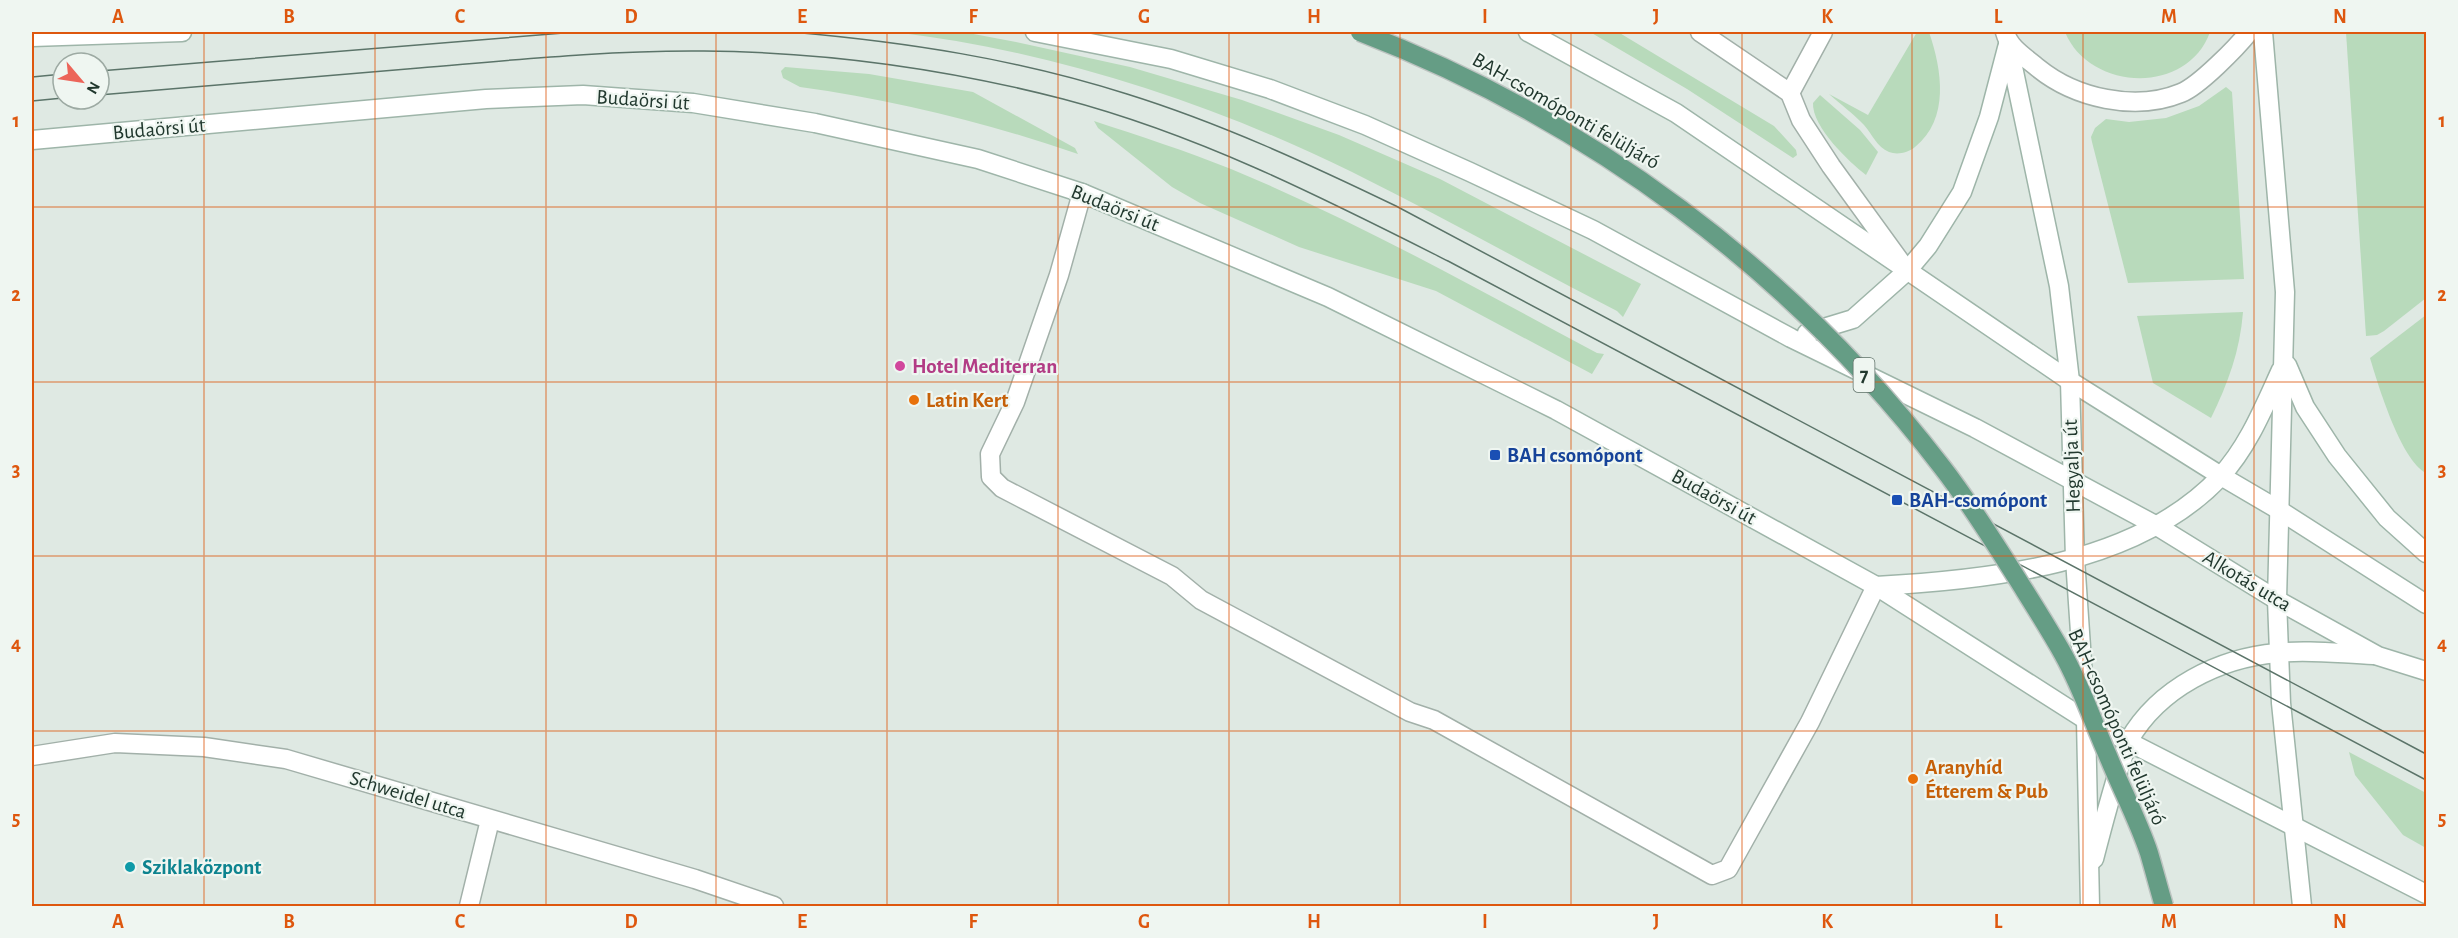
<svg xmlns="http://www.w3.org/2000/svg" width="2458" height="938" font-family="'Alegreya Sans',sans-serif">
<rect width="100%" height="100%" fill="#dfe9e3"/>
<g fill="#b8dabb">
<path d="M894,32H963L1016,42L1130,67L1242,100L1339,135L1440,179L1641,284L1623,317L1617,311C1528,265 1441,216 1352,172C1209,102 1053,51 894,32Z"/>
<polygon points="1590,32 1618,32 1774,126 1796,150 1797,155 1793,158 1687,89"/>
<path d="M1917,32H1929C1942,70 1950,119 1915,147C1908,153 1897,155 1889,152C1877,147 1872,134 1864,125C1854,114 1840,104 1829,94L1868,115Z"/>
<path d="M2065,32H2210C2187,96 2089,91 2065,32Z"/>
<polygon points="2346,32 2426,32 2426,298 2384,331 2377,335 2366,336"/>
<path d="M785,67L869,74L973,92L1075,148L1078,154C988,123 895,100 800,87L783,78L781,71Z"/>
<polygon points="2226,87 2232,92 2244,279 2128,283 2092,142 2091,137 2095,128 2106,119 2129,122 2166,118 2199,106"/>
<path d="M1820,95L1860,130L1878,152L1866,175C1849,162 1812,127 1813,103Z"/>
<path d="M1094,121C1140,136 1186,151 1231,169C1357,221 1477,289 1597,353L1604,354L1592,374L1436,291L1299,247L1200,203L1172,187L1098,128Z"/>
<path d="M2243,312C2240,351 2228,383 2211,418L2153,383L2137,316Z"/>
<path d="M2426,315V473C2401,461 2378,385 2370,358Z"/>
<polygon points="2349,752 2426,793 2426,848 2403,835 2355,775"/>
</g>
<g fill="none" stroke-linecap="round" stroke-linejoin="round">
<defs>
<g id="service">
<polyline points="1700,32 1790,93 1801,120 1831,166 1905,268"/>
<polyline points="1790,93 1823,32"/>
<polyline points="1082,193 1059,275 1015,402 990,454 991,477 1002,488 1172,576 1201,600 1410,712 1434,720 1712,875 1728,869 1810,722 1876,586"/>
<polyline points="469,906 490,820"/>
</g>
<polyline id="minor" points="32,756 115,743 204,747 286,759 695,879 774,906"/>
<path id="tertiary" d="M2005,32C2009,48 2025,57 2038,68C2075,98 2135,112 2181,93C2199,86 2237,47 2249,32"/>
<g id="secondary">
<polyline points="1035,32 1171,59 1270,89 1365,125 1470,172 1593,230 1791,338 1975,428 2157,526 2277,600 2378,656 2426,671"/>
<polyline points="1528,32 1676,113 2070,381 2221,476 2279,510 2426,604"/>
<polyline points="2263,32 2285,292 2277,600 2279,652 2281,703 2302,906"/>
<polyline points="32,37 182,32"/>
<polyline points="2008,43 2059,286 2070,381 2075,559 2086,720 2090,906"/>
<polyline points="32,140 486,99 583,95 693,103 815,123 978,159 1082,193 1328,297 1556,410 1876,586 2086,720 2426,894"/>
<polyline points="1807,333 1853,319 1907,271 1928,246 1962,192 1989,117 2007,48"/>
<polyline points="2287,365 2305,407 2337,456 2387,518 2426,553"/>
<path d="M1876,586C1990,580 2137,565 2220,477C2248,447 2264,407 2281,370"/>
<path d="M2094,859C2102,828 2110,797 2120,766C2123,758 2125,748 2129,740C2159,688 2219,658 2277,653C2308,649 2342,654 2373,655"/>
</g>
</defs>
<use href="#service" stroke="#a2b0a9" stroke-width="21"/>
<use href="#minor" stroke="#a2b0a9" stroke-width="21"/>
<use href="#tertiary" stroke="#a2b0a9" stroke-width="21"/>
<use href="#secondary" stroke="#9eb5a9" stroke-width="21"/>
<use href="#service" stroke="#fff" stroke-width="18"/>
<use href="#minor" stroke="#fff" stroke-width="18"/>
<use href="#tertiary" stroke="#fff" stroke-width="18"/>
<use href="#secondary" stroke="#fff" stroke-width="18"/>
<g stroke="#5b7469" stroke-width="1.5">
<path d="M791,32C906,42 1017,59 1127,94C1220,123 1309,164 1396,206L2426,754"/>
<polyline points="99,71 576,32"/>
<polyline points="32,77 63,74"/>
<path d="M99,95C206,86 312,77 419,68C514,60 609,50 704,51C824,52 947,69 1063,99C1200,135 1323,198 1448,261L2426,780"/>
<polyline points="32,101 63,98"/>
</g>
<defs>
<path id="primary-bridge" d="M1360,32C1589,120 1792,271 1942,467C1970,503 1994,542 2018,580C2033,604 2049,629 2063,654C2081,686 2093,722 2108,756C2121,788 2138,820 2149,853C2154,870 2159,889 2164,906"/>
</defs>
<use href="#primary-bridge" stroke="#bcc3c0" stroke-width="21" stroke-linecap="butt"/>
<use href="#primary-bridge" stroke="#659d85" stroke-width="18"/>
</g>
<path fill="none" stroke="#de570e" stroke-width="1.5" stroke-opacity="0.55" d="M204,32V906M375,32V906M546,32V906M716,32V906M887,32V906M1058,32V906M1229,32V906M1400,32V906M1571,32V906M1742,32V906M1912,32V906M2083,32V906M2254,32V906M32,207H2426M32,382H2426M32,556H2426M32,731H2426"/>
<circle fill="#d1479c" stroke="#eff6f1" stroke-width="2" cx="900" cy="366" r="6"/>
<g fill="#e8710a" stroke="#eff6f1" stroke-width="2">
<circle cx="914" cy="400" r="6"/>
<circle cx="1913" cy="779" r="6"/>
</g>
<g fill="#1a4fb4" stroke="#eff6f1" stroke-width="2">
<rect x="1489" y="449" width="12" height="12" rx="3"/>
<rect x="1891" y="494" width="12" height="12" rx="3"/>
</g>
<circle fill="#0f9aa8" stroke="#eff6f1" stroke-width="2" cx="130" cy="867" r="6"/>
<g text-anchor="middle" dominant-baseline="central" stroke-width="4.5" stroke-linejoin="round" paint-order="stroke">
<rect fill="#eff6f1" stroke="#5f7168" stroke-width="1.5" x="1853.5" y="358" width="21" height="34" rx="4.5"/>
<g font-size="20" font-weight="bold" fill="#21382e">
<text x="1864" y="375">7</text>
</g>
<g font-size="21" fill="#21382e" stroke="#eff6f1">
<text transform="translate(643 100) rotate(4)">Budaörsi út</text>
<text transform="translate(1566 111) rotate(30)">BAH-csomóponti felüljáró</text>
<text transform="translate(159 129) rotate(-5)">Budaörsi út</text>
<text transform="translate(1115 208) rotate(22)">Budaörsi út</text>
<text transform="translate(2072 466) rotate(-92)">Hegyalja út</text>
<text transform="translate(1714 497) rotate(29)">Budaörsi út</text>
<text transform="translate(2247 581) rotate(31)">Alkotás utca</text>
<text transform="translate(2117 727) rotate(66)">BAH-csomóponti felüljáró</text>
<text transform="translate(408 795) rotate(17)">Schweidel utca</text>
</g>
<g font-size="21" font-weight="bold" fill="#b23c85" stroke="#eff6f1" text-anchor="start">
<text x="912" y="366">Hotel Mediterran</text>
</g>
<g font-size="21" font-weight="bold" fill="#c56008" stroke="#eff6f1" text-anchor="start">
<text x="926" y="400">Latin Kert</text>
<text x="1925" y="767">Aranyhíd<tspan x="1925" dy="24">Étterem &amp; Pub</tspan></text>
</g>
<g font-size="21" font-weight="bold" fill="#164399" stroke="#eff6f1" text-anchor="start">
<text x="1507" y="455">BAH csomópont</text>
<text x="1909" y="500">BAH-csomópont</text>
</g>
<g font-size="21" font-weight="bold" fill="#0d838f" stroke="#eff6f1" text-anchor="start">
<text x="142" y="867">Sziklaközpont</text>
</g>
</g>
<rect width="2458" height="938" fill="none" stroke="#eff6f1" stroke-width="66"/>
<g transform="translate(81 81) rotate(119)"><circle r="28" fill="#eff6f1" stroke="#9daaa3" stroke-width="1.5"/>
<path d="M0-4.5L10 22L0 15L-10 22Z" fill="#ec655a"/>
<text y="-9" font-size="16" font-weight="bold" text-anchor="middle" fill="#21382e">N</text>
</g>
<rect x="33" y="33" width="2392" height="872" fill="none" stroke="#de570e" stroke-width="2"/>
<g font-size="20" text-anchor="middle" font-weight="bold" fill="#de570e">
<text x="118" y="23">A</text>
<text x="289" y="23">B</text>
<text x="460" y="23">C</text>
<text x="631" y="23">D</text>
<text x="802" y="23">E</text>
<text x="973" y="23">F</text>
<text x="1144" y="23">G</text>
<text x="1314" y="23">H</text>
<text x="1485" y="23">I</text>
<text x="1656" y="23">J</text>
<text x="1827" y="23">K</text>
<text x="1998" y="23">L</text>
<text x="2169" y="23">M</text>
<text x="2340" y="23">N</text>
<text x="16" y="127">1</text>
<text x="2442" y="127">1</text>
<text x="16" y="301">2</text>
<text x="2442" y="301">2</text>
<text x="16" y="476">3</text>
<text x="2442" y="476">3</text>
<text x="16" y="650">4</text>
<text x="2442" y="650">4</text>
<text x="16" y="825">5</text>
<text x="2442" y="825">5</text>
<text x="118" y="928">A</text>
<text x="289" y="928">B</text>
<text x="460" y="928">C</text>
<text x="631" y="928">D</text>
<text x="802" y="928">E</text>
<text x="973" y="928">F</text>
<text x="1144" y="928">G</text>
<text x="1314" y="928">H</text>
<text x="1485" y="928">I</text>
<text x="1656" y="928">J</text>
<text x="1827" y="928">K</text>
<text x="1998" y="928">L</text>
<text x="2169" y="928">M</text>
<text x="2340" y="928">N</text>
</g>
</svg>
